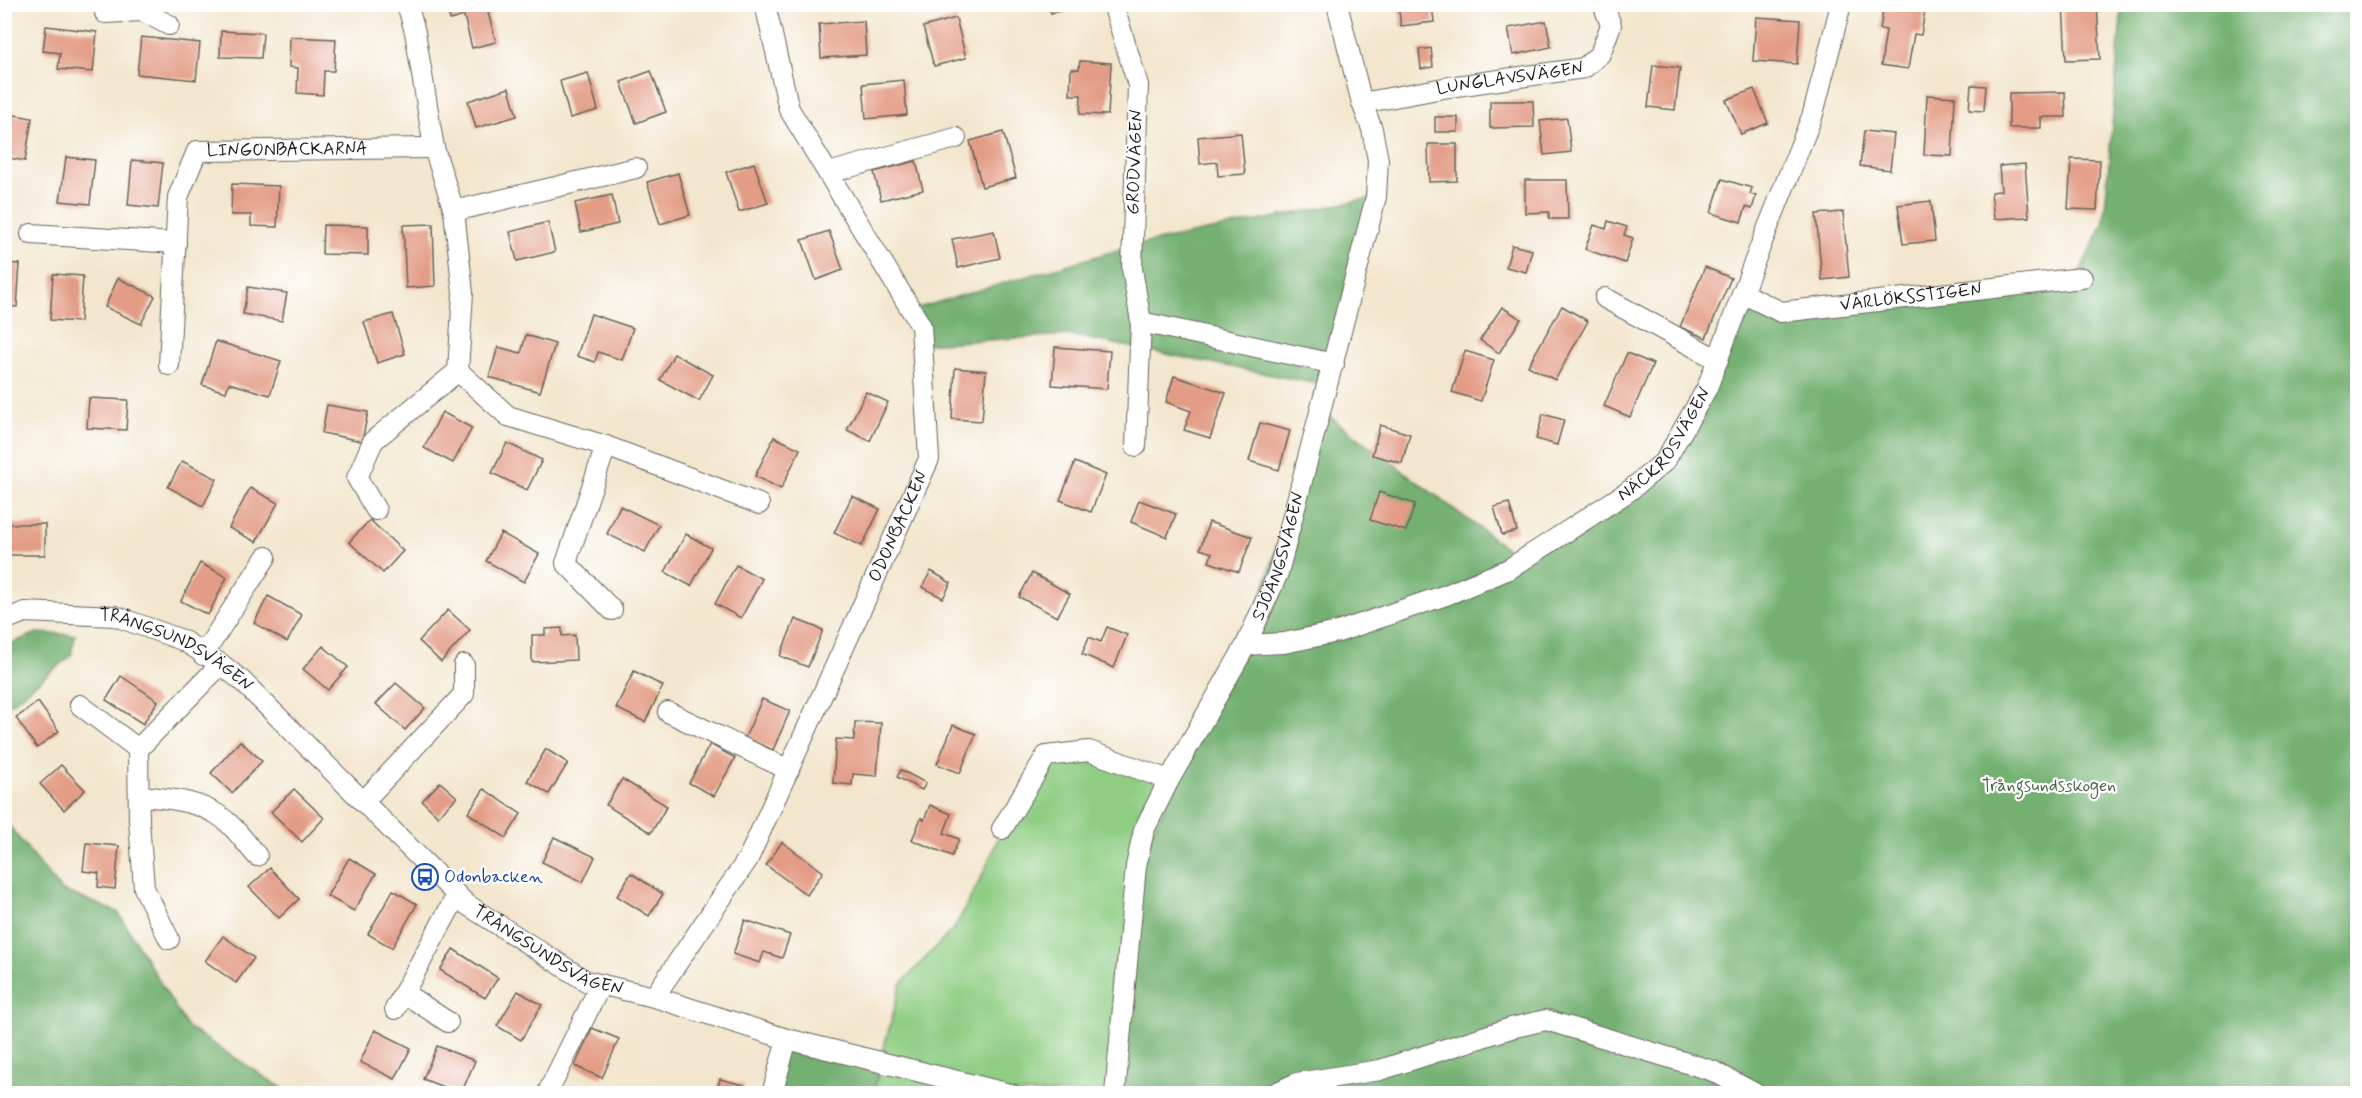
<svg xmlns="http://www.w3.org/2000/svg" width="2362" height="1098" font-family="Mynerve,sans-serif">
<rect width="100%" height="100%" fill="#fff"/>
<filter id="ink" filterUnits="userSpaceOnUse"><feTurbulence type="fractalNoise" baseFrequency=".0167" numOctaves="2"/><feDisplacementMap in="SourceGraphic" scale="12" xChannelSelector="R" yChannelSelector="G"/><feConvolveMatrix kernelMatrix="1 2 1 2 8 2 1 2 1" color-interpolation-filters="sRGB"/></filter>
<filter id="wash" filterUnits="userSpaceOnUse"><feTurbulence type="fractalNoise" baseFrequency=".008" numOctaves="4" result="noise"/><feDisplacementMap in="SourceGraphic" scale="24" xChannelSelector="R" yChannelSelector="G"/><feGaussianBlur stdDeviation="1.35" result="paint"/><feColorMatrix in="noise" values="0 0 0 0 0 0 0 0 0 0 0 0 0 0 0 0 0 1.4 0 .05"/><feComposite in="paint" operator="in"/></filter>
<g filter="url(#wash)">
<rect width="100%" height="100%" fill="#f3e6ce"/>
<polygon fill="#8fcd83" stroke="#567450" stroke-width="1.5" points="1089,751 1169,780 1115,1093 874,1094 880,1062 901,984 955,927 983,874 1002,829 1046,756"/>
<g fill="#73b071" stroke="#486646" stroke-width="1.5">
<polygon points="2122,5 2357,5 2357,1093 1115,1094 1136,866 1246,645 1321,410 1521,559 1665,461 1742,293 1781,312 2076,279 2104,222"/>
<polygon points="1376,197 1328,386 1069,335 922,344 911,310 1132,246"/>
<polygon points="37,633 75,635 71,656 5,708 5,646"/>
<polygon points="4,820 61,890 118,912 187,1027 290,1093 8,1093 4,1089"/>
<polygon points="787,1039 880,1062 874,1093 772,1094"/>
</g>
<g id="blocks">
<g fill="#e39c85">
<polygon points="1049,4 1086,4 1086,5 1051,13"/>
<polygon points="1398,4 1432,4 1434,22 1401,26"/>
<polygon points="1884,4 1926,4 1921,35 1914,34 1908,69 1881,65 1886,30 1880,29"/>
<polygon points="2063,4 2097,4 2100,59 2066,60"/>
<polygon points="447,5 486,5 496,42 472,48 464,16 450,20"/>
<polygon points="1756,17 1800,20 1797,64 1753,61"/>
<polygon points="956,18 966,58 934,66 923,27"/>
<polygon points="864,21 866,55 821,58 819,24"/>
<polygon points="1546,21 1551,47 1513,55 1508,28"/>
<polygon points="46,26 97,32 93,72 58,69 60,53 43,51"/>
<polygon points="221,31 263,33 261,58 220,57"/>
<polygon points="141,37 200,43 196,80 137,74"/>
<polygon points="290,37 336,39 334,71 324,71 323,95 297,93 298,68 289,67"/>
<polygon points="1431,48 1433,67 1421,69 1419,50"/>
<polygon points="1080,61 1111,63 1108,115 1080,114 1081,95 1070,95 1071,69 1079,69"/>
<polygon points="1653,65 1680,68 1675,110 1648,107"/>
<polygon points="651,71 666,112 636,123 621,82"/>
<polygon points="588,73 598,110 570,118 560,81"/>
<polygon points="904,80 907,115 866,119 863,84"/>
<polygon points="1971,85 1986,86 1984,111 1969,110"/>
<polygon points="509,88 517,116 476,128 468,101"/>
<polygon points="1754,89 1768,123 1741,134 1726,100"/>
<polygon points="2065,92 2066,117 2041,117 2041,128 2009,128 2009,93"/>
<polygon points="1927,95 1955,97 1952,156 1924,155"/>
<polygon points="1490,101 1533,101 1534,127 1490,128"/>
<polygon points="4,113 32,118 25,161 4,157"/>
<rect x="1435" y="117" width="23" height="15"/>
<polygon points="1567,118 1571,152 1544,155 1540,121"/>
<polygon points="1864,131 1894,134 1890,170 1860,166"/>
<polygon points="1003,132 1016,178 982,187 970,141"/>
<polygon points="1241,133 1245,174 1218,176 1217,162 1200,164 1198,137"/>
<polygon points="1428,144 1457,144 1457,181 1429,182"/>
<polygon points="66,157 95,160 90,204 60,201"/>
<polygon points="2071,159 2100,160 2097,210 2068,209"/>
<polygon points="132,160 163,163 158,208 128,205"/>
<polygon points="916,161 923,190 881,200 874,172"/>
<polygon points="754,163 768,203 739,212 726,172"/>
<polygon points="2025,164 2029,217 1994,219 1991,192 2001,191 1999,166"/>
<polygon points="678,173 690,215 660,224 647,182"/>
<polygon points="1722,179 1752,188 1750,194 1756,196 1752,209 1746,207 1741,222 1711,213"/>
<polygon points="1525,180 1567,180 1568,219 1549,219 1549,212 1525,213"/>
<polygon points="232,184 279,186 277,227 251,226 251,215 231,215"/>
<polygon points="612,195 618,224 581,232 575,203"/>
<polygon points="1931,201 1935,241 1903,244 1898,205"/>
<polygon points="1843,212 1849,277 1822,280 1816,214"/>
<polygon points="1608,221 1627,227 1624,235 1633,238 1625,263 1585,249 1594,225 1606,229"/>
<polygon points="548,222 555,252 517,261 510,232"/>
<polygon points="433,224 435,286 406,288 403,225"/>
<polygon points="323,225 368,226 368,255 322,254"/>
<polygon points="829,231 843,270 816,280 802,240"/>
<polygon points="994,231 1000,258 958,268 952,239"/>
<polygon points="1512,245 1532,250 1526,272 1506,267"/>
<polygon points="4,263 20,264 17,307 4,306"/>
<polygon points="1705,267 1731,278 1706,338 1680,327"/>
<polygon points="53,274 83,276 80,322 50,320"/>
<polygon points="118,278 155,296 141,324 105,307"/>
<polygon points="248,287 287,293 282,321 243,314"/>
<polygon points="1562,306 1588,321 1555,380 1528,366"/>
<polygon points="1502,307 1521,319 1499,353 1480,340"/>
<polygon points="393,314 405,354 377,363 364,322"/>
<polygon points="591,314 633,328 622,360 598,352 595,362 577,356"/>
<polygon points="526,335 555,344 540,392 489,377 498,347 521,353"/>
<polygon points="216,341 281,361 270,395 229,383 226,392 202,385"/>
<polygon points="1055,347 1110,351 1107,389 1052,385"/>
<polygon points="1465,351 1494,360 1481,401 1452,392"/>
<polygon points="1627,353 1653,364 1630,417 1604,406"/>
<polygon points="674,354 713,375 699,401 660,380"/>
<polygon points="955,368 986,371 982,421 952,419"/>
<polygon points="1174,376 1226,393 1210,438 1184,430 1191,411 1166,402"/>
<polygon points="866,392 888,402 870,441 847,430"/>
<polygon points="89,398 128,400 126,430 87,428"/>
<polygon points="327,405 368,412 362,441 322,433"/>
<polygon points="442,412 472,428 453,463 424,448"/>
<polygon points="1543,414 1564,420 1557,445 1536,439"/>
<polygon points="1260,423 1290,431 1279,470 1249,461"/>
<polygon points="1380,425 1410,434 1402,463 1372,455"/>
<polygon points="774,437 800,449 781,489 755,476"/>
<polygon points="507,443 542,460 527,490 492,473"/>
<polygon points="182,461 217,479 203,506 168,487"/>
<polygon points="1075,462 1106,475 1091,512 1060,500"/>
<polygon points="250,488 278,503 256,542 229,528"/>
<polygon points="1379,492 1415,504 1406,531 1370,520"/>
<polygon points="852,496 880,509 862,546 834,533"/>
<polygon points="1139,500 1176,514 1167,537 1131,522"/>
<polygon points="1509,503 1517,531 1502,535 1494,507"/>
<polygon points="620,506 659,525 645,552 607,534"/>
<polygon points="370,520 403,551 383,573 349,542"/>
<polygon points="1209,522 1252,537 1239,572 1209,562 1212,553 1200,549"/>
<rect x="4" y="524" width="41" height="31"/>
<polygon points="501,533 539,554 524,582 486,561"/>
<polygon points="686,534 711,548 691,586 665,572"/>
<polygon points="200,563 227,577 208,615 181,601"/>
<polygon points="736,565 762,579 741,618 715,604"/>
<polygon points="931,571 951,583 943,598 922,587"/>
<polygon points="1032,573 1070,594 1057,617 1019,597"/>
<polygon points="268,596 302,615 287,642 254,623"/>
<polygon points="448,610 470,630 441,662 419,641"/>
<polygon points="795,619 823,630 808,667 780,656"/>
<polygon points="1107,627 1127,635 1114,668 1082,654 1089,637 1101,642"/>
<polygon points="562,628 562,636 575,635 576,660 532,662 532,635 545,635 545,629"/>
<polygon points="323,646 348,667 328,690 303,669"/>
<polygon points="634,671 663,686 645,722 616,708"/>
<polygon points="121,676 158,701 143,724 106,700"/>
<polygon points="396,683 425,708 405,730 376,704"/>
<polygon points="762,699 790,711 773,750 745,738"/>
<polygon points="38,702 59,731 37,748 16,718"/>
<polygon points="855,722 881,723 877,776 853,774 852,785 833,783 836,739 854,740"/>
<polygon points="953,725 976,734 960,773 937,764"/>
<polygon points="240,741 262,761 232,793 211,773"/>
<polygon points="710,744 735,758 714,796 689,783"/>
<polygon points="546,749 568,763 549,794 527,781"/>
<polygon points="61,765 85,790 64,810 40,784"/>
<polygon points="901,770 926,783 922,790 897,777"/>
<polygon points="622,779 667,806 651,833 606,805"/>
<polygon points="440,782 457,797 438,816 422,801"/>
<polygon points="294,789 324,818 302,842 271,812"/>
<polygon points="484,789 521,814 506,838 468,813"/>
<polygon points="930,805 951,814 944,833 959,839 952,856 912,840 921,818 924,820"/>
<polygon points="554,837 595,857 583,882 542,862"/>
<polygon points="782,842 823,872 807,895 766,865"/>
<polygon points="86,843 119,846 115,889 98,887 99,873 83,871"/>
<polygon points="349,858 376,874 354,911 327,896"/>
<polygon points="270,868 299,899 279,918 249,887"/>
<polygon points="631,873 663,894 649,916 617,896"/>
<polygon points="393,890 417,904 392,948 368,934"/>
<polygon points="745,920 790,935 782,958 764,952 760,963 733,954"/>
<polygon points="223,936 254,958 236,983 205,961"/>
<polygon points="453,949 498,978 485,998 440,970"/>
<polygon points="518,991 542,1005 521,1040 497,1026"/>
<polygon points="592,1028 619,1039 602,1078 575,1066"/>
<polygon points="375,1030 411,1048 395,1079 360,1062"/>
<polygon points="437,1046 475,1061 461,1094 423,1079"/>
<polygon points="720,1079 744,1085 742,1094 716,1094"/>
</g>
</g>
</g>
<g filter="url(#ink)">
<use href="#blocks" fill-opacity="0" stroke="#67635a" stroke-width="1.5"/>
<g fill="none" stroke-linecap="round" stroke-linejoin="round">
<defs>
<g id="minor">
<polyline points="407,4 415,32 434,148 454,211 463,293 458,371"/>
<polyline points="1113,4 1138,85 1132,269 1141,322 1136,446"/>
<polyline points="105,13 142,11 169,25"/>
<path id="s1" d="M1362,103L1449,87L1584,68L1600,54L1611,25L1603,4"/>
<polyline points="828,173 956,138"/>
<polyline points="454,211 636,168"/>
<polyline points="31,234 176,243"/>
<path id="s2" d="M1742,293L1781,312L2082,278"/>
<polyline points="1605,298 1718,360"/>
<polyline points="1141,322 1334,364"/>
<path id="s3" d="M169,365L178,197L197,151L434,148"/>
<polyline points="606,446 566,563 612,610"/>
<polyline points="376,510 357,478 373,441 458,371 508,416 606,446 759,504"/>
<path id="s4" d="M4,620L25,612L115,616L182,640L221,664L242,681L466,904L586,981L654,997L787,1039L1010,1094"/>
<path id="s5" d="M1246,645L1284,643L1338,632L1446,595L1509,569L1629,491L1665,461L1707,388L1753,265L1813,114L1841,4"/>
<polyline points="203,655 266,557"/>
<polyline points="80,705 138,749 221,664"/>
<polyline points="668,712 789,770"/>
<polyline points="138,749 139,821 144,888 169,939"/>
<path d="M140,796C164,798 191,800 213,812C231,821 244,841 257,856"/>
<polyline points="363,802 464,694 464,665"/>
<polyline points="1002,829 1046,756 1089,751 1169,780"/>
<polyline points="404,993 448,1022"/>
<path id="s6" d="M654,997L748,859L929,459L921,326L789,109L765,4"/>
<polyline points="395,1009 457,895"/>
<polyline points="549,1090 601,984"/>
<polyline points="772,1094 787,1039"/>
<path id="s7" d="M1115,1094L1136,866L1144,830L1169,780L1246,645L1278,573L1376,197L1378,160L1372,129L1362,103L1337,4"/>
<polyline points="1273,1094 1297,1083 1380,1070 1511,1028 1546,1020 1713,1071 1756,1094"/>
</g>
</defs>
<use href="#minor" stroke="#67635a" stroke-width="22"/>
<use href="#minor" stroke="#fff" stroke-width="20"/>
</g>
</g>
<defs>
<symbol id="bus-ring" viewBox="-11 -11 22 22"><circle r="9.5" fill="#fff" stroke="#1a4fb4" stroke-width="1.5"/><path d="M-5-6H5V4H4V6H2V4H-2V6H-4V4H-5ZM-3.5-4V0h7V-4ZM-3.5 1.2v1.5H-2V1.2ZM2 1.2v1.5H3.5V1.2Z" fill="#1a4fb4"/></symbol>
</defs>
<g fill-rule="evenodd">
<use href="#bus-ring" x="410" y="862" width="30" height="30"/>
</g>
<g text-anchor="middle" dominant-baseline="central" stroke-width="4.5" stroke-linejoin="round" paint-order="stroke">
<g font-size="18" fill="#1c1c1c" stroke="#fff">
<text stroke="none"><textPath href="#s1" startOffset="150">LUNGLAVSVÄGEN</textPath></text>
<text stroke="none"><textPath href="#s3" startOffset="308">LINGONBACKARNA</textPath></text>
<text transform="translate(1135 162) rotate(-88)">GRODVÄGEN</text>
<text stroke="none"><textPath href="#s2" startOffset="174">VÅRLÖKSSTIGEN</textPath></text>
<text stroke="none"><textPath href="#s5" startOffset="478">NÄCKROSVÄGEN</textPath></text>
<text stroke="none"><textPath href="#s6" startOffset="532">ODONBACKEN</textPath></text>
<text stroke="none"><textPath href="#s7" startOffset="572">SJÖÄNGSVÄGEN</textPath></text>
<text stroke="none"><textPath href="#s4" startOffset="182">TRÅNGSUNDSVÄGEN</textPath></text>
<text stroke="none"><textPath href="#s4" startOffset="668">TRÅNGSUNDSVÄGEN</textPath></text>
</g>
<g font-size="18" fill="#4a6345" stroke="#fff">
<text x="2049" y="786">Trångsundsskogen</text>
</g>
<g font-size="18" fill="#164399" stroke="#fff" text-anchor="start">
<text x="444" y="877">Odonbacken</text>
</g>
</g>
<rect width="2362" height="1098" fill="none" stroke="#fff" stroke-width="24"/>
</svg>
